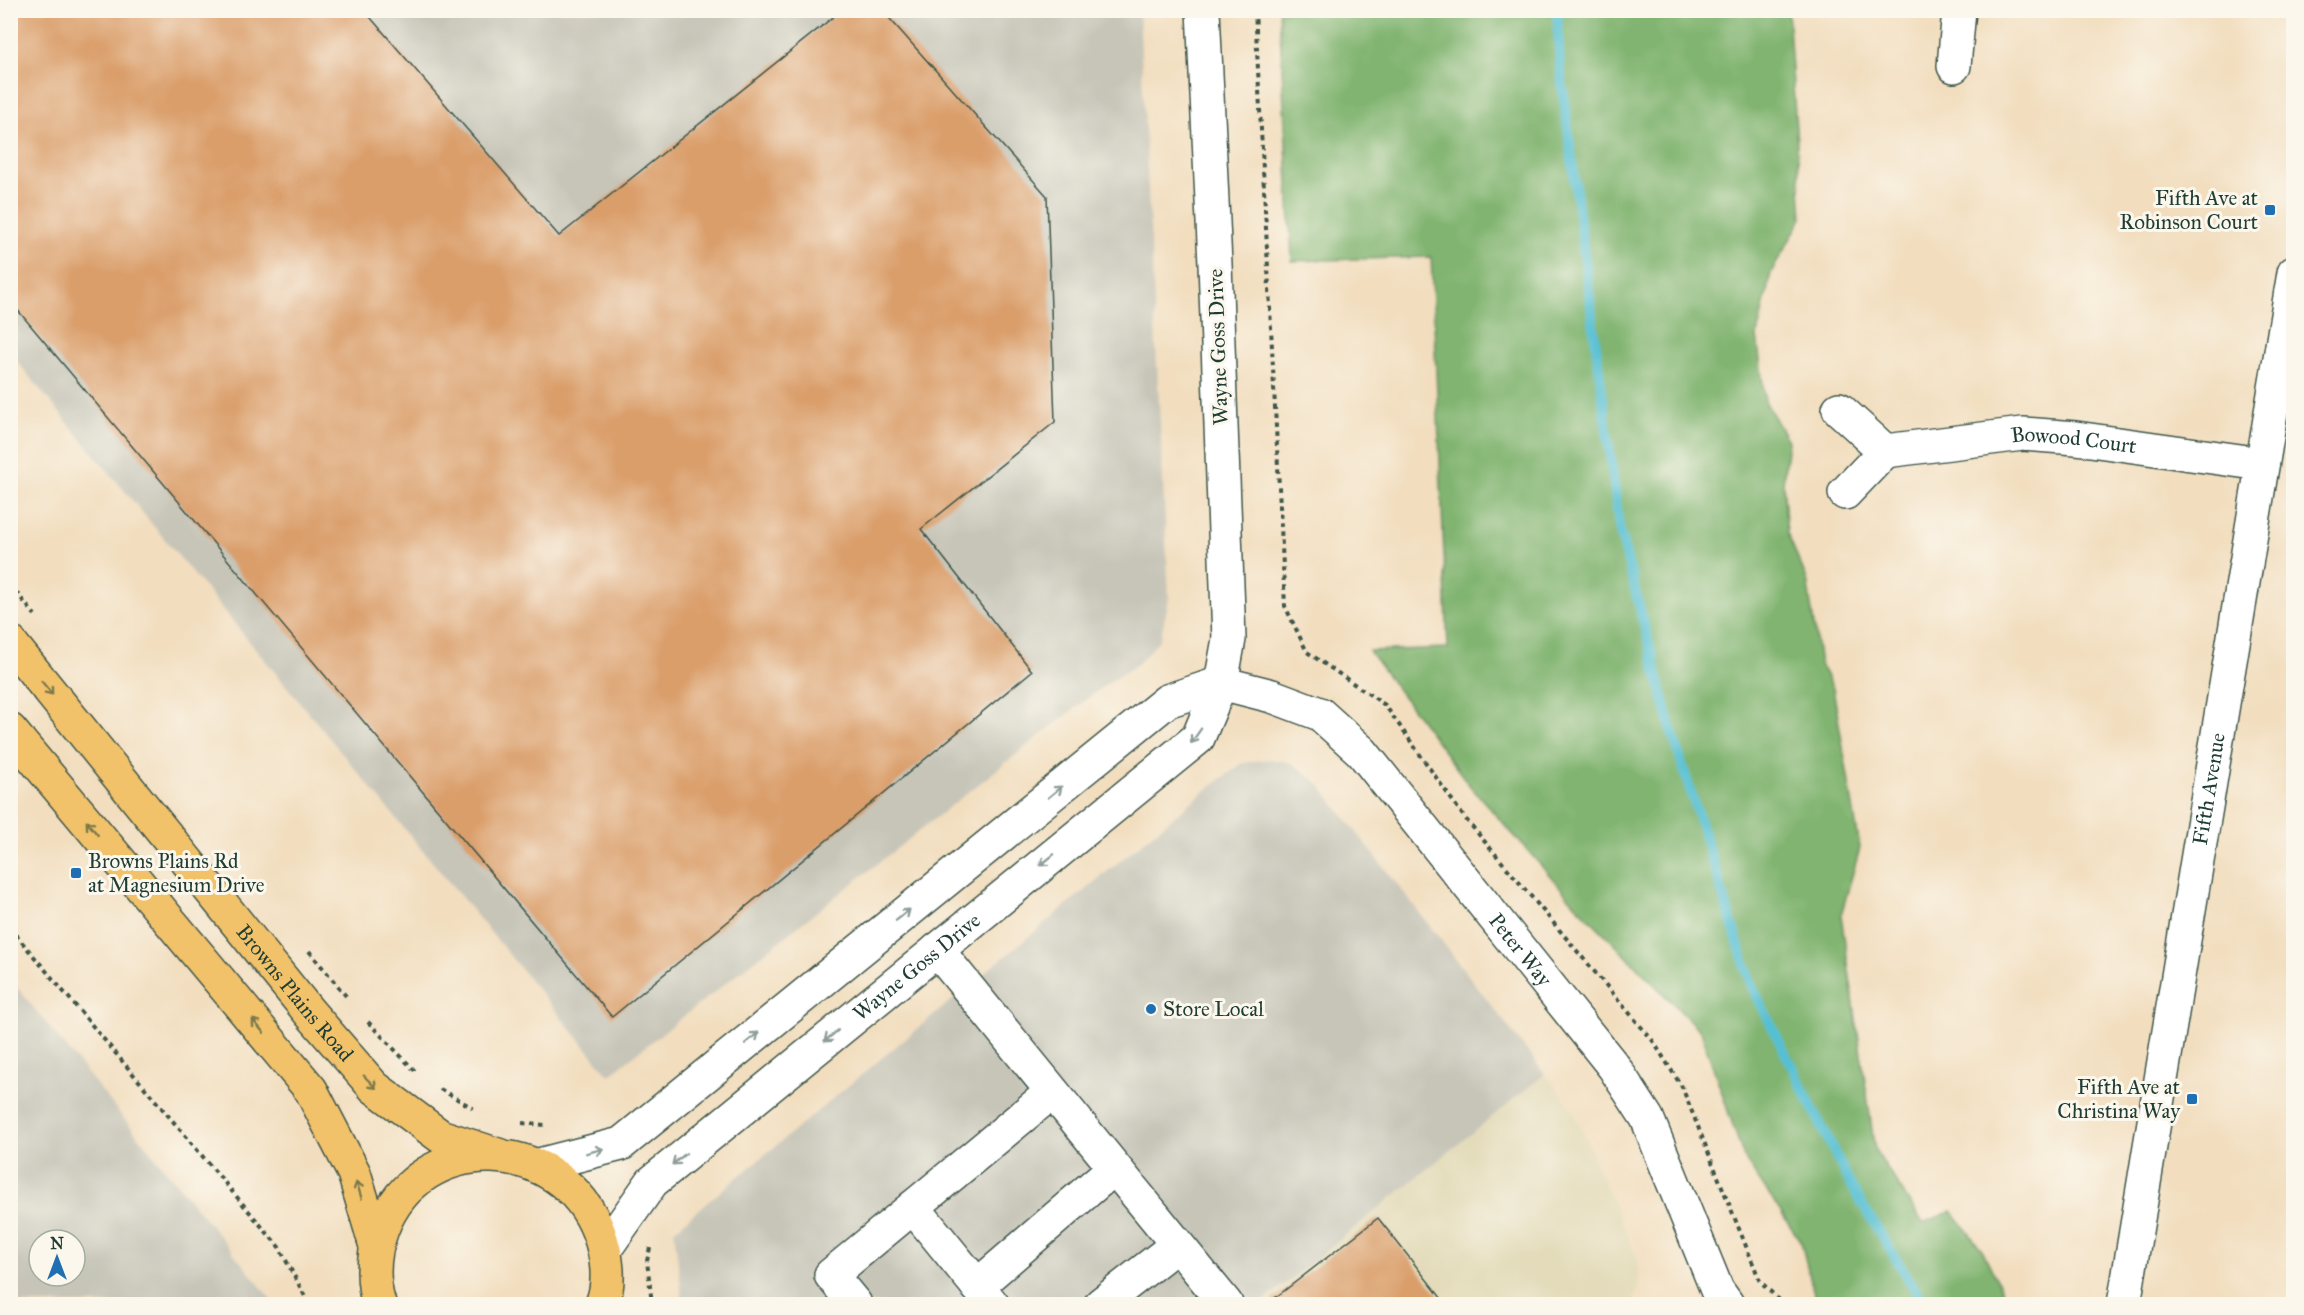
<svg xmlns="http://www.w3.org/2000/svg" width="2304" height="1315" font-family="'IM FELL Great Primer',serif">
<rect width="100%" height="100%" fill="#fbf7ec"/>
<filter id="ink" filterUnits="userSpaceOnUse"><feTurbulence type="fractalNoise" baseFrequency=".0167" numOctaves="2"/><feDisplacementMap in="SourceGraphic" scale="12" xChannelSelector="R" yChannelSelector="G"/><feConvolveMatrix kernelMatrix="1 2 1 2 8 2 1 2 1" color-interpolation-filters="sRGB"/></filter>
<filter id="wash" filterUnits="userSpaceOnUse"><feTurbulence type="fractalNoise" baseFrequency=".008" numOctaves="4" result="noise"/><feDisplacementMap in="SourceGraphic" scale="24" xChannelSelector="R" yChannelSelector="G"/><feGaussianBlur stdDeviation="1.35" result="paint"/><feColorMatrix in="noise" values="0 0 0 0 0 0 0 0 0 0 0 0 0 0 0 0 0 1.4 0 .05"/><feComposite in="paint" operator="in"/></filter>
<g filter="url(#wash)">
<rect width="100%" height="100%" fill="#f2debf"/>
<polygon fill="#e3dbba" points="1545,1074 1573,1110 1637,1258 1639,1284 1633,1304 1260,1304"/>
<g fill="#c6c5b8" fill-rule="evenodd">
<polygon points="10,11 1139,11 1169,599 1160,639 1139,663 1102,687 609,1075 11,354"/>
<polygon points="1270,759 1292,763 1319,784 1545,1074 1260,1304 683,1304 674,1230 1206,790 1243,763"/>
<path d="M11,980L275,1304H11ZM39,1240H75V1276H39Z"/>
</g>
<polygon fill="#80b46f" stroke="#507852" stroke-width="1.5" points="1279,11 1788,11 1802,218 1771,273 1757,336 1765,401 1788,441 1783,483 1787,533 1807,579 1820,664 1833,688 1860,848 1841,915 1875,1150 1923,1223 1952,1211 1982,1250 2009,1304 1822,1304 1816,1302 1801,1242 1744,1158 1701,1032 1577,906 1470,786 1369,651 1448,648 1431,257 1292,261"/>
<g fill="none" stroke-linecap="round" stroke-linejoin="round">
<polyline stroke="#57c0d3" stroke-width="10" points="1557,10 1560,67 1620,532 1672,732 1751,984 1851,1186 1924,1304"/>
</g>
<g id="blocks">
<g fill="#da9e6a">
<polygon points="10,10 364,10 559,236 842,10 882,10 1047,196 1055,422 921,529 1032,671 612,1017 10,301"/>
<polygon points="1378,1218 1446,1304 1274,1304 1271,1301"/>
</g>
</g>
</g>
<g filter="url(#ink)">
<use href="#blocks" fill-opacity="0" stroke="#3f5549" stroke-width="1.5"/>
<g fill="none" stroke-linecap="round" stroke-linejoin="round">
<defs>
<g id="minor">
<polyline points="1954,66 1959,10"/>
<polyline points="1839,409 1885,451 1845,493"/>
<path id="s1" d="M1885,451L2023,434L2076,438L2262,464"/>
<path id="s2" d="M1221,683L1272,696L1320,714L1362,752L1614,1067L1647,1118L1717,1290L1727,1304"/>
<polyline points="937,950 1226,1304"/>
<polyline points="539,1165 621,1144 1167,701 1221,683"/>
<polyline points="913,1207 992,1304"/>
<path id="s3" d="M605,1249L652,1182L1198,738L1221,683L1229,639L1215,264L1203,10"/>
<polyline points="977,1286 1114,1168"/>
<polyline points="855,1304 831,1275 1052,1092"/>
<polyline points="1101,1304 1177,1245"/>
<path id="s4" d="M2124,1304L2294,273"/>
</g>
<g id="major">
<path id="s5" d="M10,642L309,1012L374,1087L440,1136L501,1156"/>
<polyline points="10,730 311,1090 354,1173 376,1246"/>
<path d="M379,1304C371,1279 373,1254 382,1229C421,1128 562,1134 599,1233C607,1255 611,1282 602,1304"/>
</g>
</defs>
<use href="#minor" stroke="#3f5549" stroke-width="36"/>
<use href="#major" stroke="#3f5549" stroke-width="36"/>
<g stroke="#3f5549" stroke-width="4" stroke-dasharray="4.5 4.5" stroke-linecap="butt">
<polyline points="1255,10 1285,606 1307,652 1385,705 1464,817 1653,1041 1682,1087 1760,1281 1783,1304"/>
<polyline points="10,585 35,615"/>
<polyline points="10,928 279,1247 309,1304"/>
<polyline points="309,951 346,996"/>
<polyline points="368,1022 415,1071"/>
<polyline points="440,1089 473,1108"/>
<polyline points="522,1123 545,1125"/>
<polyline points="650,1248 647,1261 652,1304"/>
</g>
<use href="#minor" stroke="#fff" stroke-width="33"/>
<use href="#major" stroke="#f2c26a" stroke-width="33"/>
</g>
<defs><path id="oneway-shaft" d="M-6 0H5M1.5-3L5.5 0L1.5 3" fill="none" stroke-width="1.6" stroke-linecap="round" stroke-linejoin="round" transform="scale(1.5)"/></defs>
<g stroke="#7e794c">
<use href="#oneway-shaft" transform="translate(47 688) rotate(51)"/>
<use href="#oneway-shaft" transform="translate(92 828) rotate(-130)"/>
<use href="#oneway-shaft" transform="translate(258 1026) rotate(-130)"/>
<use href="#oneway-shaft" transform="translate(370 1082) rotate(46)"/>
<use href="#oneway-shaft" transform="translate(359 1190) rotate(-107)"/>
</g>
<g stroke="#8f9e9a">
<use href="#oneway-shaft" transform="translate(1196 736) rotate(125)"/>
<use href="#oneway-shaft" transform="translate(1055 792) rotate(-39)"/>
<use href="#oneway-shaft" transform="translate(1047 860) rotate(141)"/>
<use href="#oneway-shaft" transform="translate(903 915) rotate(-39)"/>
<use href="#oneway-shaft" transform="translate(831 1036) rotate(141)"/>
<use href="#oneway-shaft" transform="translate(752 1038) rotate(-39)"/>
<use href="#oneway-shaft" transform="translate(595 1151) rotate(-14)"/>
<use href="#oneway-shaft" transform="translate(679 1159) rotate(141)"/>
</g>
</g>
<g fill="#1f6fb2" stroke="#fbf7ec" stroke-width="2">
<rect x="2264" y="204" width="12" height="12" rx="3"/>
<rect x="70" y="867" width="12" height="12" rx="3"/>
<circle cx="1151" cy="1009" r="6"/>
<rect x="2186" y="1093" width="12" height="12" rx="3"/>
</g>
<g text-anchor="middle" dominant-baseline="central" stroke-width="6" stroke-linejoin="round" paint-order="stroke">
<g font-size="21" fill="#1f3d34" stroke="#fbf7ec" text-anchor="end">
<text x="2258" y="198">Fifth Ave at<tspan x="2258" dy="24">Robinson Court</tspan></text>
<text x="88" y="861" text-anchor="start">Browns Plains Rd<tspan x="88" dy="24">at Magnesium Drive</tspan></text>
<text x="1163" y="1009" text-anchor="start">Store Local</text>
<text x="2180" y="1087">Fifth Ave at<tspan x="2180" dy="24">Christina Way</tspan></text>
</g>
<g font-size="21" fill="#1f3d34" stroke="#fbf7ec">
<text transform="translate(1218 347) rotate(-92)">Wayne Goss Drive</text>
<text stroke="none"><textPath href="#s1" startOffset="190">Bowood Court</textPath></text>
<text stroke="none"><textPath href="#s4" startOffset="522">Fifth Avenue</textPath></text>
<text stroke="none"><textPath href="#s2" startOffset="414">Peter Way</textPath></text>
<text stroke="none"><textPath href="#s3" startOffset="423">Wayne Goss Drive</textPath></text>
<text stroke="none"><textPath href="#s5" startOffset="452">Browns Plains Road</textPath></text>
</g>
</g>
<rect width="2304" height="1315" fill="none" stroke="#fbf7ec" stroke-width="36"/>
<g transform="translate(57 1258)"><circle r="28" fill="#fbf7ec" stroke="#a3ada2" stroke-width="1.5"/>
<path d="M0-4.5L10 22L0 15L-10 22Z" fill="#1f6fb2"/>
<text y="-9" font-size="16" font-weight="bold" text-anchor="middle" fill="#1f3d34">N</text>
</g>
</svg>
